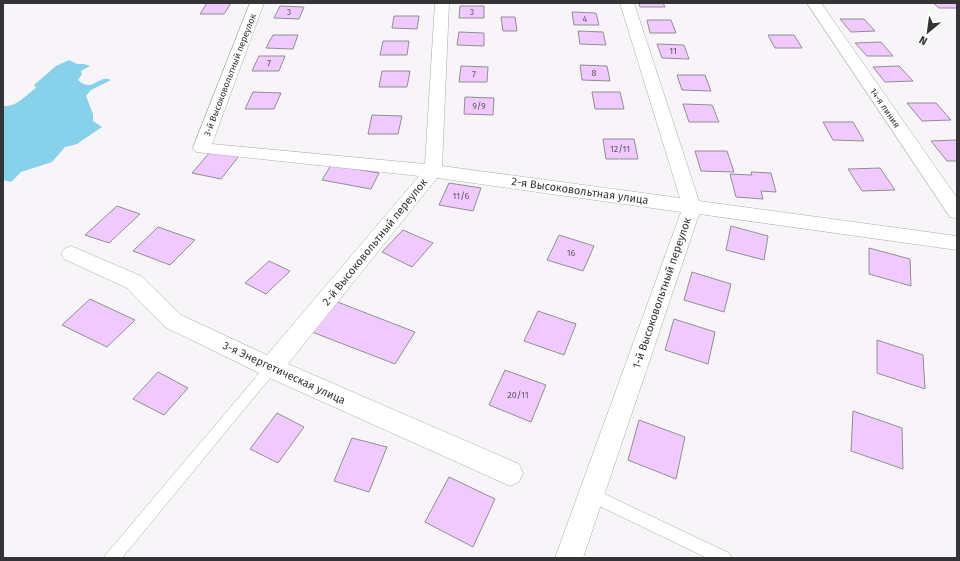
<svg xmlns="http://www.w3.org/2000/svg" width="960" height="561" font-family="'Fira Sans',sans-serif">
<rect width="100%" height="100%" fill="#f8f5f9"/>
<path fill="#88d1ea" d="M69,60L77,64H84L90,66L81,71L82,74L78,80C93,94 98,74 111,80L91,90L86,96L93,114V121L102,127L77,144L65,147L52,162L21,172L11,182L3,180V106C18,107 25,95 36,88L34,85L56,66Z"/>
<g fill="#f0cafe" stroke="#918f92">
<polygon points="207,3 231,3 224,14 200,14"/>
<polygon points="639,3 663,3 665,7 640,7"/>
<polygon points="933,3 957,3 957,8 939,8"/>
<polygon points="280,6 304,7 299,19 274,18"/>
<polygon points="460,6 484,6 484,18 459,18"/>
<polygon points="572,12 596,13 599,25 574,25"/>
<polygon points="394,16 419,16 417,29 392,28"/>
<polygon points="501,17 515,17 517,31 503,31"/>
<polygon points="840,19 864,19 875,31 851,32"/>
<polygon points="647,20 671,20 676,33 650,33"/>
<polygon points="578,31 603,32 606,45 580,44"/>
<polygon points="459,32 484,33 484,46 457,45"/>
<polygon points="273,35 298,35 293,49 266,48"/>
<polygon points="768,35 794,35 802,48 775,48"/>
<polygon points="383,41 409,41 407,55 380,55"/>
<polygon points="881,42 893,56 867,56 855,43"/>
<polygon points="657,44 684,45 689,59 662,58"/>
<polygon points="259,56 285,56 279,71 252,71"/>
<polygon points="580,65 607,66 610,81 582,80"/>
<polygon points="461,66 488,67 487,82 459,82"/>
<polygon points="899,66 913,81 885,82 873,67"/>
<polygon points="382,71 410,71 407,87 379,87"/>
<polygon points="677,75 705,75 711,91 682,90"/>
<polygon points="253,92 281,93 274,109 245,109"/>
<polygon points="592,92 620,92 624,109 595,109"/>
<polygon points="465,97 494,98 493,115 464,114"/>
<polygon points="907,103 936,103 951,120 922,121"/>
<polygon points="683,104 712,105 719,122 689,122"/>
<polygon points="372,115 402,116 398,134 368,134"/>
<polygon points="823,122 853,122 864,141 833,140"/>
<polygon points="603,139 634,139 638,159 606,159"/>
<polygon points="957,140 957,161 947,161 931,141"/>
<polygon points="211,151 239,156 221,179 192,173"/>
<polygon points="695,151 727,151 734,172 701,171"/>
<polygon points="331,165 379,173 371,189 322,180"/>
<polygon points="880,168 895,190 862,191 848,169"/>
<polygon points="751,172 771,173 776,192 761,191 763,199 736,197 730,174 752,175"/>
<polygon points="449,183 481,188 473,211 439,205"/>
<polygon points="117,206 140,214 109,243 85,235"/>
<polygon points="731,226 768,236 764,260 726,250"/>
<polygon points="158,227 195,240 170,265 133,251"/>
<polygon points="403,230 433,243 412,267 382,252"/>
<polygon points="559,235 594,246 583,271 547,260"/>
<polygon points="869,248 910,259 911,286 869,274"/>
<polygon points="269,261 290,271 266,294 245,283"/>
<polygon points="692,272 731,284 724,312 684,300"/>
<polygon points="90,299 135,320 107,347 62,325"/>
<polygon points="335,301 415,332 395,364 312,332"/>
<polygon points="538,311 576,324 564,355 524,341"/>
<polygon points="674,319 715,332 708,364 665,350"/>
<polygon points="877,340 923,355 925,389 877,373"/>
<polygon points="505,370 546,385 531,422 489,405"/>
<polygon points="158,372 188,388 164,415 133,399"/>
<polygon points="853,411 902,428 903,469 851,451"/>
<polygon points="277,413 304,427 278,463 250,449"/>
<polygon points="639,420 685,437 676,479 628,460"/>
<polygon points="352,438 387,447 369,492 334,481"/>
<polygon points="449,477 495,499 473,547 425,522"/>
</g>
<g fill="none" stroke-linecap="round" stroke-linejoin="round">
<defs>
<g id="lane">
<polygon points="271,363 275,364 277,368 275,372 122,558 104,558 107,553 267,364"/>
<polygon points="592,488 729,553 732,558 707,558 587,500 585,495 587,490"/>
</g>
<g id="street">
<polygon points="250,3 264,3 212,144 425,164 435,3 449,3 442,166 680,198 620,3 634,3 699,201 957,236 957,250 699,214 583,558 555,558 681,212 437,178 288,364 519,464 523,473 519,482 510,486 263,375 165,327 127,288 64,259 61,254 64,249 71,246 141,276 181,315 267,355 419,176 196,152 193,148"/>
<polygon points="807,3 821,3 957,198 957,219 950,217"/>
</g>
</defs>
<use href="#lane" stroke="#aca9ad" stroke-width="1"/>
<use href="#street" stroke="#aca9ad" stroke-width="1"/>
<use href="#lane" fill="#fff" fill-rule="evenodd"/>
<use href="#street" fill="#fff" fill-rule="evenodd"/>
</g>
<g text-anchor="middle" dominant-baseline="central" stroke-width="3.5" stroke-linejoin="round" paint-order="stroke">
<g font-size="9" fill="#635967">
<text x="289" y="12">3</text>
<text x="472" y="12">3</text>
<text x="585" y="19">4</text>
<text x="673" y="51">11</text>
<text x="269" y="63">7</text>
<text x="594" y="73">8</text>
<text x="474" y="74">7</text>
<text x="479" y="106">9/9</text>
<text x="620" y="149">12/11</text>
<text x="461" y="196">11/6</text>
<text x="571" y="253">16</text>
<text x="518" y="395">20/11</text>
</g>
<g font-size="9" fill="#343335" stroke="#fff">
<text transform="translate(230 75) rotate(-69)">3-й Высоковольтный переулок</text>
<text transform="translate(885 108) rotate(56)">14-я линия</text>
</g>
<g font-size="11" fill="#343335" stroke="#fff">
<text transform="translate(580 191) rotate(8)">2-я Высоковольтная улица</text>
<text transform="translate(375 242) rotate(-51)">2-й Высоковольтный переулок</text>
<text transform="translate(662 293) rotate(-71)">1-й Высоковольтный переулок</text>
<text transform="translate(284 373) rotate(25)">3-я Энергетическая улица</text>
</g>
</g>
<rect width="960" height="561" fill="none" stroke="#343335" stroke-width="8"/>
<g transform="translate(928 32) rotate(209)" stroke="#ffffff" stroke-width="3" paint-order="stroke">
<path d="M0-3L7 15L0 10L-7 15Z" fill="#343335"/>
<text y="-6" font-size="11" font-weight="bold" text-anchor="middle" fill="#343335">N</text>
</g>
</svg>
